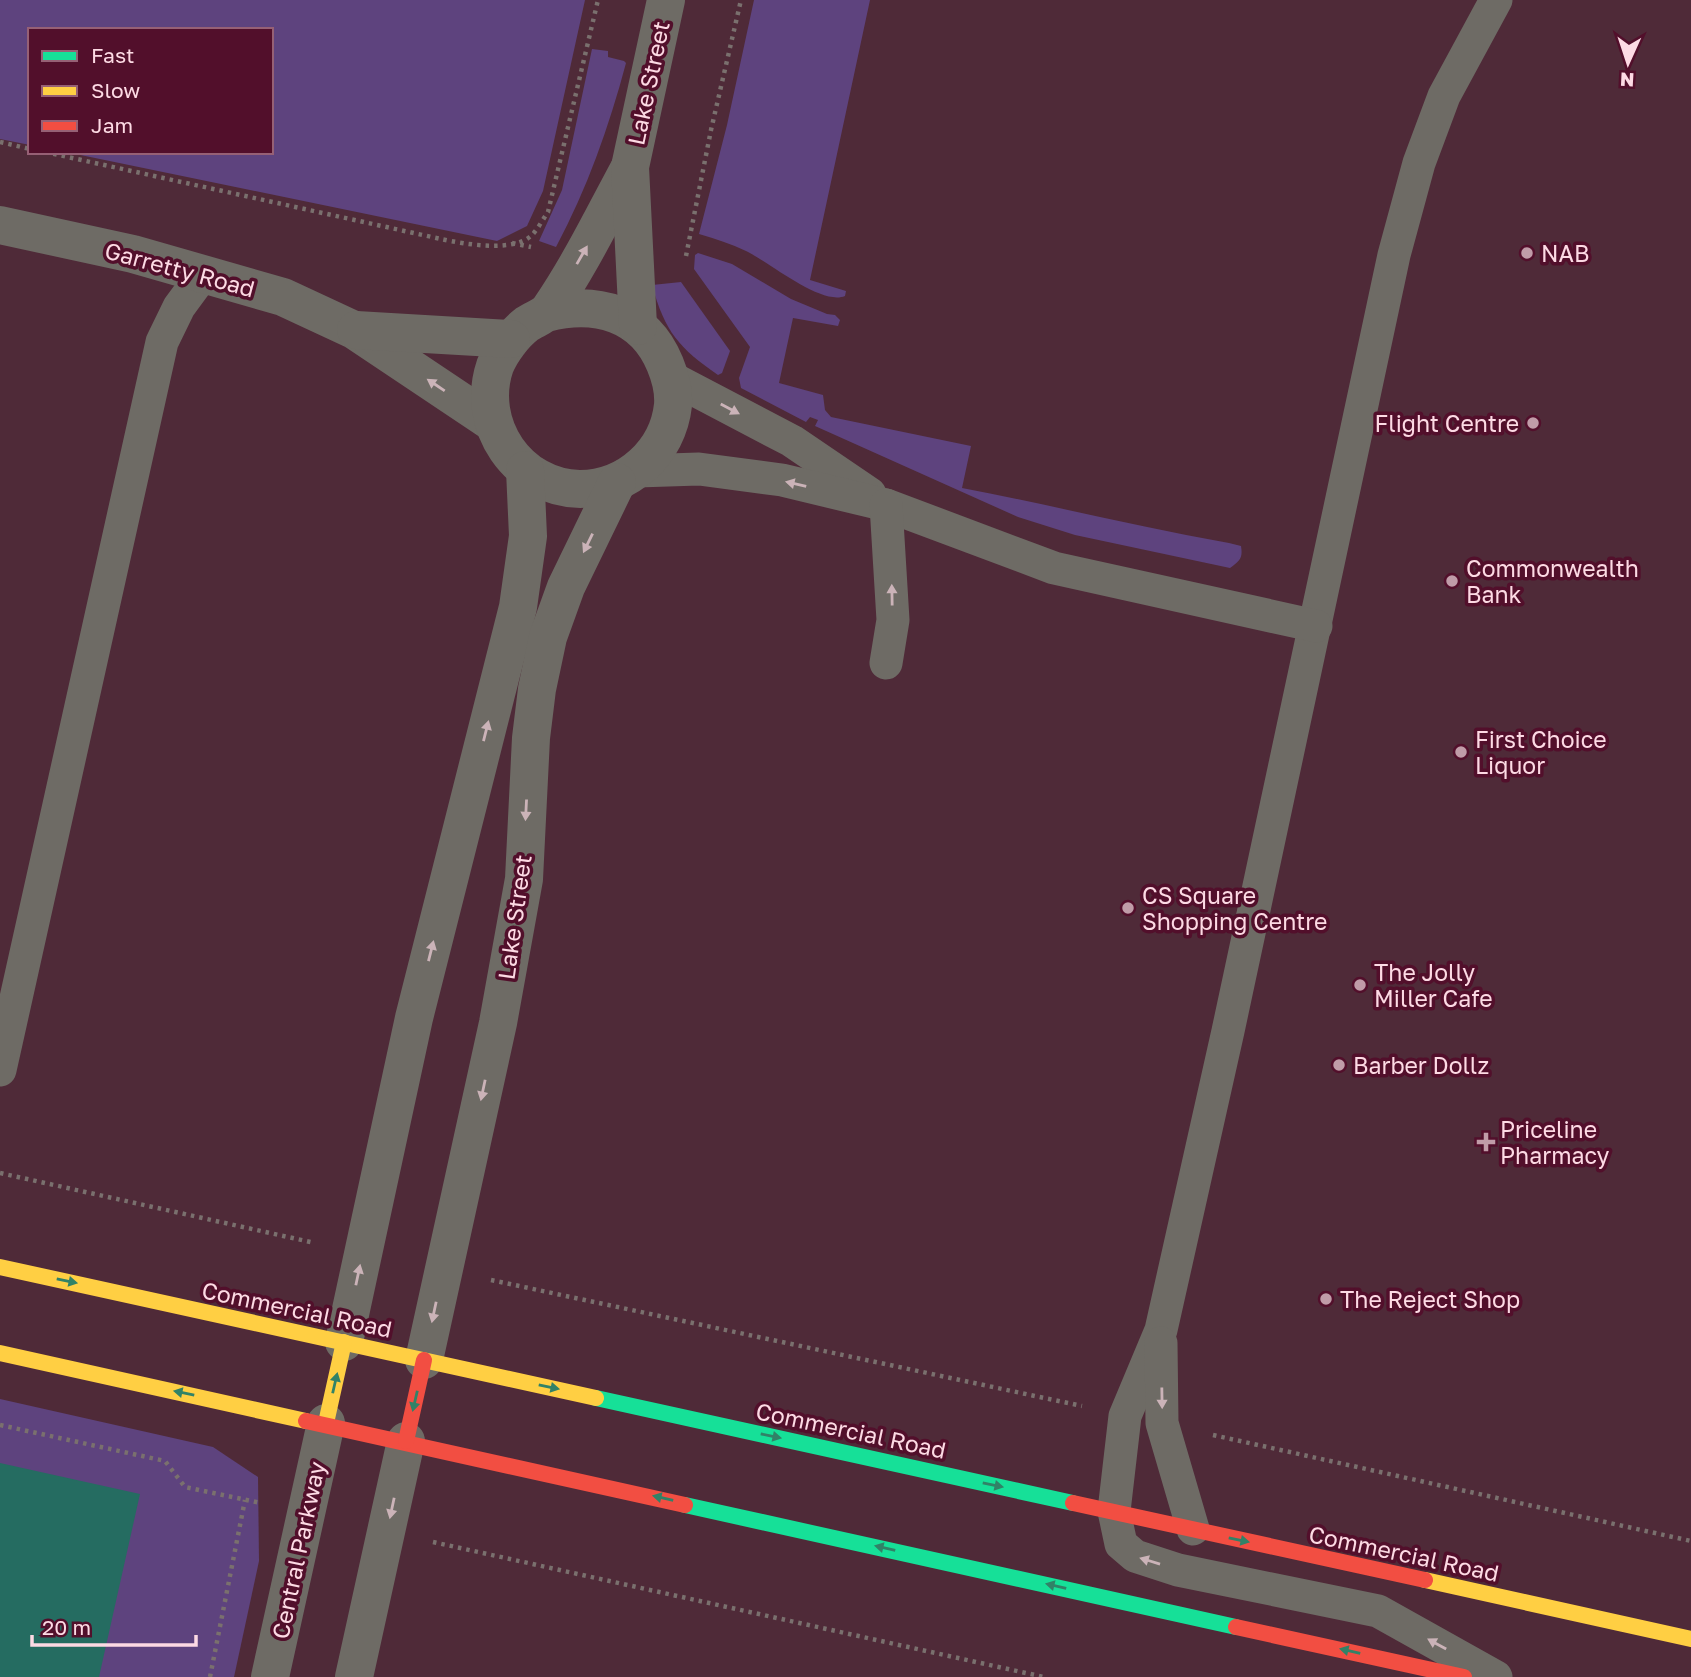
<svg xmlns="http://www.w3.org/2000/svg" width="1691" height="1677" font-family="'Golos Text',sans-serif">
<rect width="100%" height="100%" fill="#4f2a38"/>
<g fill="#5e437e">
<polygon points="0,0 585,0 543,191 527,226 497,241 66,152 271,152 271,30 30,30 30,145 0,139"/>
<path d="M754,0H870L810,280L846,291L845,296C821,306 769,262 746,251C731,244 716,239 699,234L727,125Z"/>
<path d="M592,49L608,51V57L624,61L626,63C609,127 587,189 556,247L539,241L562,190Z"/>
<path d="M698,253L732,264L791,299L827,314L835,315L840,320L838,326L793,318L779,383L823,395L825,410L831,417L971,446L962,488C1051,505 1139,527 1229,543L1241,546C1243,558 1240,561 1230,568L1075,535L1018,517L815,426L818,420L810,417L806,422L741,388L739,378L750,347L694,269L695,255Z"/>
<path d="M681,282L730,351L722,373L718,375C679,348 665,332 652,285Z"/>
<polygon points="0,1399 213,1447 258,1477 259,1561 234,1677 0,1677"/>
</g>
<polygon fill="#256c61" points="0,1463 140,1494 99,1677 0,1677"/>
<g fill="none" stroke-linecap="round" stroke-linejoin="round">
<g stroke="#7a706e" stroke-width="4.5" stroke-dasharray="3.5 5" stroke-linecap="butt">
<polyline points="0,142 30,149"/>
<path d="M45,152L441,239C464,244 514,253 532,235C538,229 543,219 548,212L598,0"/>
<polyline points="512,243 531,247"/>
<polyline points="686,256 711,130 741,0"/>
<polyline points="0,1173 315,1243"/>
<polyline points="491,1280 1082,1406"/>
<polyline points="0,1425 165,1461 185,1487 261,1503"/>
<polyline points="1213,1435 1691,1541"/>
<polyline points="433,1542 1044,1677"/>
<polyline points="210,1677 245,1500"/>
</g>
<g stroke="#6e6b65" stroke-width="33">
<polyline points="1496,0 1444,96 1419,163 1394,255 1228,1031 1161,1330 1125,1416 1114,1511 1121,1544 1135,1556 1178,1570 1378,1611 1496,1677"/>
<polyline points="670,377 792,441 870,494"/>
<polyline points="637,471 699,469 782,480 886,505 1054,568 1316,626"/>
<polyline points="886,663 893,620 886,505"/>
<polyline points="0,1070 162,342 179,307 204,273"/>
<polyline points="1161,1343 1162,1423 1193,1529"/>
</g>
<g stroke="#6e6b65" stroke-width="38">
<polyline points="0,225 133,254 283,297 354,330 493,423"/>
<path d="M546,313C596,300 644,313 665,364C670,376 674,391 673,405C668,452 628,489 580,489C518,488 475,425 495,366C501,351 514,334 527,324C534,319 543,317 549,310C580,265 604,215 630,167"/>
<polyline points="638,326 630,167 666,0"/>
<polyline points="356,330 511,339"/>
<polyline points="344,1342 414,1018 518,607 528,536 525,470"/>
<polyline points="424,1360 498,1023 524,879 531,738 537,689 548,637 566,587 617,482"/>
<polyline points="270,1677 326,1423"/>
<polyline points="354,1677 406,1441"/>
</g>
<g stroke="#16e098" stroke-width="16">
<polyline points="596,1398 1073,1503"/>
<polyline points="685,1505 1236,1627"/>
</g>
<g stroke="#ffcf43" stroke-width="16">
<polyline points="0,1267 596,1398"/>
<polyline points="0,1353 306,1421"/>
<polyline points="326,1423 344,1342"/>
<polyline points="1425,1580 1691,1639"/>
</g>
<g stroke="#f24e42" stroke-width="16">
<polyline points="306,1421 685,1505"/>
<polyline points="406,1441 424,1360"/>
<polyline points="1073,1503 1425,1580"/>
<polyline points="1236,1627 1464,1677"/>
</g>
</g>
<defs><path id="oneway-solid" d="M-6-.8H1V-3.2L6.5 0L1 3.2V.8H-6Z" transform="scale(1.75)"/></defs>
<g fill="#cbb3b8">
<use href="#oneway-solid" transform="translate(582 255) rotate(-60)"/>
<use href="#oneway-solid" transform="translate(436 385) rotate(-146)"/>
<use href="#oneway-solid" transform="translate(730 409) rotate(28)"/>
<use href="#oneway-solid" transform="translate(796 484) rotate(-167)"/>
<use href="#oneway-solid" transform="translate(588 543) rotate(116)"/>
<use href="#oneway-solid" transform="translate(892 595) rotate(-91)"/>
<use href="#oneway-solid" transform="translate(486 731) rotate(-76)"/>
<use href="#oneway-solid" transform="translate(526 810) rotate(93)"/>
<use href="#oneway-solid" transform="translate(431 951) rotate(-76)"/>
<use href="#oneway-solid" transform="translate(483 1090) rotate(102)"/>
<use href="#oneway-solid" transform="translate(358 1275) rotate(-78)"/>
<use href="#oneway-solid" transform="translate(434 1312) rotate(102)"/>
<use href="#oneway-solid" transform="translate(1162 1398) rotate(89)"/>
<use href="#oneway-solid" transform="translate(392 1508) rotate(102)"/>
<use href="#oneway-solid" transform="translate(1150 1561) rotate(-163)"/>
<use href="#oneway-solid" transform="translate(1437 1644) rotate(-151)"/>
</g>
<g fill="#318267">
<use href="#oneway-solid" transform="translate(67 1281) rotate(12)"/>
<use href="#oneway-solid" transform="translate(335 1383) rotate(-77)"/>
<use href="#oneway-solid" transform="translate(549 1387) rotate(12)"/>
<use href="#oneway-solid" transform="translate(184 1393) rotate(-168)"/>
<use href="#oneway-solid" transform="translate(415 1401) rotate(103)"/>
<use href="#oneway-solid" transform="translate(771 1436) rotate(12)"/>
<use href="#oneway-solid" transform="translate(993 1485) rotate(12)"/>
<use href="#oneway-solid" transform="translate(663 1498) rotate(-167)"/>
<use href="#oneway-solid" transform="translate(1239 1540) rotate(12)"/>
<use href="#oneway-solid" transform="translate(885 1548) rotate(-167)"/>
<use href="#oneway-solid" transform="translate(1056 1586) rotate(-167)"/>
<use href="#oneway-solid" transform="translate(1350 1651) rotate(-167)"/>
</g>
<g fill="#c09ca8" stroke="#520f2b" stroke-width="2.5">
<circle cx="1527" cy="253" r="7"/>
<circle cx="1533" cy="423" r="7"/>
<circle cx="1452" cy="581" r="7"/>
<circle cx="1461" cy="752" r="7"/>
<circle cx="1128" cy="908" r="7"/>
<circle cx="1360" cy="985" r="7"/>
<circle cx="1339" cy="1065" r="7"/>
<path d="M1482.5 1131.5h7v7h7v7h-7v7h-7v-7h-7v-7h7z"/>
<circle cx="1326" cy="1299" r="7"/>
</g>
<g text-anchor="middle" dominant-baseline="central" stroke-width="7" stroke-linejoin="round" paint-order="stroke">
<g font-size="23" fill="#fddae4" stroke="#520f2b">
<text transform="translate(648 83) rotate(-78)">Lake Street</text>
<text transform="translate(180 269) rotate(15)">Garretty Road</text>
<text transform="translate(514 917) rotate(-82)">Lake Street</text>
<text transform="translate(297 1309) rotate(12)">Commercial Road</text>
<text transform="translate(851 1430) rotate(12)">Commercial Road</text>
<text transform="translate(298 1550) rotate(-78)">Central Parkway</text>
<text transform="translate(1404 1553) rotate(12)">Commercial Road</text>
</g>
<g font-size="23" fill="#fddae4" stroke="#520f2b" text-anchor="start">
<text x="1541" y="253">NAB</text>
<text x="1519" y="423" text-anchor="end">Flight Centre</text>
<text x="1466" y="568">Commonwealth<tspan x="1466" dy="26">Bank</tspan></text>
<text x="1475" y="739">First Choice<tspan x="1475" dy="26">Liquor</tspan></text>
<text x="1142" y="895">CS Square<tspan x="1142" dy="26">Shopping Centre</tspan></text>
<text x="1374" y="972">The Jolly<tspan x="1374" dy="26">Miller Cafe</tspan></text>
<text x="1353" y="1065">Barber Dollz</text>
<text x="1500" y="1129">Priceline<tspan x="1500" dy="26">Pharmacy</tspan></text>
<text x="1340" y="1299">The Reject Shop</text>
</g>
</g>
<rect x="28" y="28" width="245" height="126" fill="#520f2b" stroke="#966075" stroke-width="2"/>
<rect x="42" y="51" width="35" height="10" fill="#16e098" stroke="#966075" stroke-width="2"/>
<text x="91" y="63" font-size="21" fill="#fddae4">Fast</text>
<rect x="42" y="86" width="35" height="10" fill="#ffcf43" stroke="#966075" stroke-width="2"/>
<text x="91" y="98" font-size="21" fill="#fddae4">Slow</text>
<rect x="42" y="121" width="35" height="10" fill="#f24e42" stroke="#966075" stroke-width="2"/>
<text x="91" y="133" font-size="21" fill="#fddae4">Jam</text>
<g transform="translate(1628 63) rotate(183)" stroke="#520f2b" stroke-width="5" paint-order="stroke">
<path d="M0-5L12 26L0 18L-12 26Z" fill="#fddae4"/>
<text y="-10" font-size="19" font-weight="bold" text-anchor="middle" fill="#fddae4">N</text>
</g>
<path d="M32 1635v10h164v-10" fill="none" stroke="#fddae4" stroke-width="3.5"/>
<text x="42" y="1635" font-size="21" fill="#fddae4" stroke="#520f2b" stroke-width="5" paint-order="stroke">20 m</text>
</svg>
